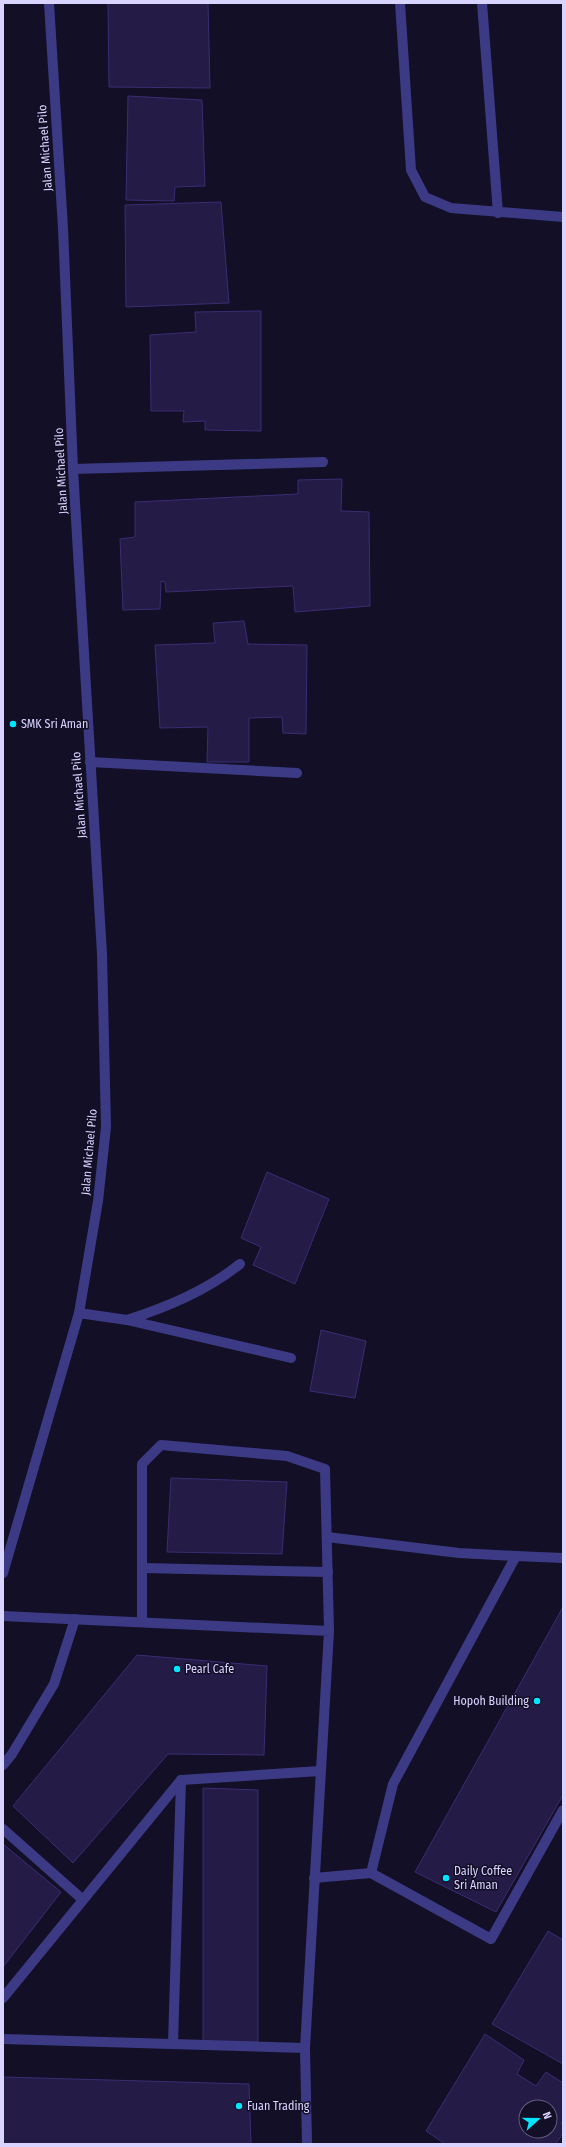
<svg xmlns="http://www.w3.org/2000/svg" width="566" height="2147" font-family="'Fira Sans Condensed',sans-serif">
<rect width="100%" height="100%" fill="#130f26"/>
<g fill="#241b47" stroke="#3b2d73" fill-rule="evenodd">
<polygon points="108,3 208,3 210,88 109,87"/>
<polygon points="128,96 202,100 205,186 175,187 174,201 126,200"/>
<polygon points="221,202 229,303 126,307 125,205"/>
<polygon points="261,311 261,431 205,430 205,421 183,422 184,411 151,411 150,335 196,332 195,312"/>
<polygon points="342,479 341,511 369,512 370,606 295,612 293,586 166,592 165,582 161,581 160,609 123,610 120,539 135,537 135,502 298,494 298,480"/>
<polygon points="244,621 248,644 307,645 306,734 283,733 282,717 249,718 249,762 207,762 208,727 160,728 155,645 215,643 213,623"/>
<polygon points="267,1172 329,1199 295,1284 253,1265 261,1247 241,1238"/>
<polygon points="321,1330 366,1341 355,1398 310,1391"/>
<polygon points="171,1478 287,1482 282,1554 167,1552"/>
<polygon points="563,1607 563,1795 496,1912 415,1872"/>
<polygon points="137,1655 267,1666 264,1755 168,1754 73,1863 13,1806"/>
<polygon points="203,1788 258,1790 258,2042 203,2041"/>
<polygon points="3,1844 61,1892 3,1967"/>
<polygon points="548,1931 563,1940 563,2064 492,2024"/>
<path d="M485,2034L524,2060L517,2074L536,2086L546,2072L563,2083V2120L561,2124L563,2125V2133L556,2144H445L426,2131ZM526,2107H550V2131H526Z"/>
<polygon points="3,2077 249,2084 251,2144 3,2144"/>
</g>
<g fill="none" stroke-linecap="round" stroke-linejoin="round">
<g stroke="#3d3a85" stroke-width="10">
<polyline points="400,3 411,170 425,197 451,208 563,217"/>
<polyline points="482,3 498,213"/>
<polyline points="327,1537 459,1553 516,1556"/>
<polyline points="142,1568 328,1572"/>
<polyline points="3,1616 329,1631 305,2048 307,2144"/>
<polyline points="142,1622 142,1464 161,1445 287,1456 325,1469 329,1631"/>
<polyline points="3,1765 12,1754 54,1684 75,1619"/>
<polyline points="3,1829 82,1899"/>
<polyline points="371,1873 393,1784 516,1556 563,1558"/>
<polyline points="314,1878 371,1873 491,1939 563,1810"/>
<polyline points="3,1998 181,1780 320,1771"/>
<polyline points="3,2039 305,2048"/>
<polyline points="173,2044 181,1780"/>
</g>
<g stroke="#3d3a85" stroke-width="10">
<polyline points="73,469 323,462"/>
<polyline points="90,762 297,773"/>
<polyline points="79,1313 127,1320 291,1358"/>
<path d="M127,1320C167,1307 206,1291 240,1264"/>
</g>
<polyline stroke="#3d3a85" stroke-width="10" points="3,1573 79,1313 98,1201 106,1127 102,954 73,469 63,228 49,3"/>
</g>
<g fill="#00e5ff" stroke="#130f26" stroke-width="1.5">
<circle cx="13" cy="724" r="4"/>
<circle cx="177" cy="1669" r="4"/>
<circle cx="537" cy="1701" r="4"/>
<circle cx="446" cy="1878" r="4"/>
<circle cx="239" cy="2106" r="4"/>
</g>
<g text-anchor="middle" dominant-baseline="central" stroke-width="3" stroke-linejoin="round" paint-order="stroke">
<g font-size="12" fill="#d9d4ff" stroke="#130f26">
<text transform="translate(45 148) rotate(-94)">Jalan Michael Pilo</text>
<text transform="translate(61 471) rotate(-93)">Jalan Michael Pilo</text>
<text transform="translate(79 795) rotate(-94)">Jalan Michael Pilo</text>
<text transform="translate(89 1152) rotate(-85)">Jalan Michael Pilo</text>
</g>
<g font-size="12" fill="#d9d4ff" stroke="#130f26" text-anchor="start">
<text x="21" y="724">SMK Sri Aman</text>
<text x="185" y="1669">Pearl Cafe</text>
<text x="529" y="1701" text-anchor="end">Hopoh Building</text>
<text x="454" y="1871">Daily Coffee<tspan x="454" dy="14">Sri Aman</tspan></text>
<text x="247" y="2106">Fuan Trading</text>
</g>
</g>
<rect width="566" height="2147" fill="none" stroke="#d9d4ff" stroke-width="8"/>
<g transform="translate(538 2119) rotate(69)"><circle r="19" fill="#130f26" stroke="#625e7d"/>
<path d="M0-3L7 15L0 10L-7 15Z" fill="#00e5ff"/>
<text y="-6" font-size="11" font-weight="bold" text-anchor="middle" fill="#d9d4ff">N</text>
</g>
</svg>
